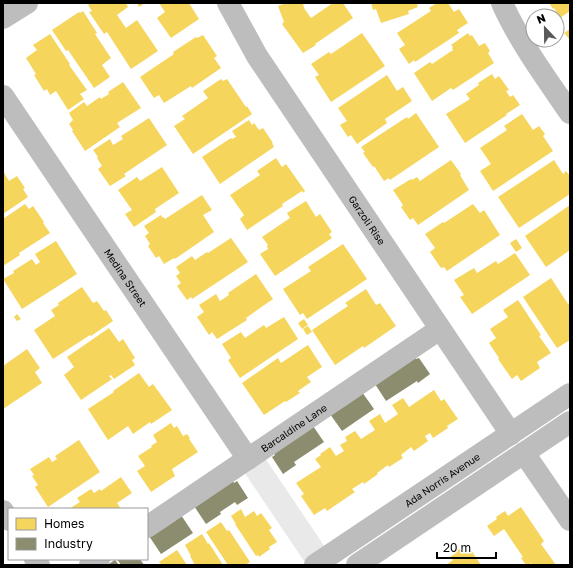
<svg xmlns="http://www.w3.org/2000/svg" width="573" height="568" font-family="'Golos Text',sans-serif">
<rect width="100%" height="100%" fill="#fff"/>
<polygon fill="#e9e9e9" points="263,455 327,550 306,564 242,469"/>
<g fill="#f6d55c">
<polygon points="91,3 126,3 128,7 117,15 126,28 137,20 158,51 131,69 107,32 104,34 89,12 92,11 88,5"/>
<polygon points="137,3 145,3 139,7"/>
<polygon points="159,3 189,3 199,19 171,38 157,18 165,12"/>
<polygon points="286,3 303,3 304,8 311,18 333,3 343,3 353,18 315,44 316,45 303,53 282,24 284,22 278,6"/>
<polygon points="371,3 421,3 417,5 418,7 408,11 409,14 381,23 376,9 373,10"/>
<polygon points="437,3 448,3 454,12 459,9 468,23 457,30 459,33 415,62 414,60 409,64 399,49 405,45 397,33 431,11 429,8"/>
<polygon points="549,3 570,3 570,11 560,18 554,8 553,9"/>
<polygon points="83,11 97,33 95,34 111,58 102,65 110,77 94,88 68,50 66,51 52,30 79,12 80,13"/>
<polygon points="570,29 570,40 564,33"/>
<polygon points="362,33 385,66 331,102 315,77 319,75 311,64 329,52 331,54"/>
<polygon points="468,33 470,36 472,35 479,46 485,43 490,51 488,53 494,63 453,90 451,88 432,101 414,73 430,62 432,64 453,50 452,48 453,47 451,45"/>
<polygon points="50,34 70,64 69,65 87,90 80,94 84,99 68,110 56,91 50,95 47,89 44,91 34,75 36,74 26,58 37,50 33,45"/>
<polygon points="203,35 217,56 214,58 221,68 192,88 191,86 164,103 159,95 154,98 140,77 174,54 173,52 196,37 197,38"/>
<polygon points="492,74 495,79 499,76 509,90 506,91 510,97 513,95 520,105 506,114 507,115 465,143 446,114 470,99 466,94 479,85 478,83"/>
<polygon points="387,75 397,91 403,87 412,101 385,119 387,123 357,144 351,135 348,137 340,125 347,121 338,108"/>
<polygon points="221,79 223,81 227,79 246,107 247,106 252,114 193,154 174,126 185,119 182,116 208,98 203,91"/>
<polygon points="123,82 141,108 117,123 120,127 85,151 72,131 73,130 69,124 73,120 69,113 84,102 87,106 100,97 101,99 109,94 108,92"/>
<polygon points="416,113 439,147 390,180 389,178 384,181 374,166 373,167 363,153 365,152 361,147 407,117 408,119"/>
<polygon points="522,114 533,130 539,126 545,134 543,136 553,151 493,191 480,171 491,164 480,148 507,130 504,126"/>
<polygon points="149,118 167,145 124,174 126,176 110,186 98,169 102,166 97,158 98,157 93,150 110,139 113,145 123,139 121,136"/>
<polygon points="249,120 252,125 254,123 259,130 263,128 273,143 272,143 274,147 220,184 202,157 231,138 232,139 236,137 232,131"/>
<polygon points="276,158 282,167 286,164 305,191 303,193 302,191 282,204 283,206 247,230 240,219 244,215 230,195 260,175 257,171"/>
<polygon points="451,160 461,174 460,175 469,190 418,225 413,218 410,220 401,207 403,205 393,190 411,179 412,180 417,177 420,181"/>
<polygon points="554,160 563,174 566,171 570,176 570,194 519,228 498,197"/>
<polygon points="162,167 179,193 155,209 156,212 134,227 125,214 132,210 118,190 137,177 140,181"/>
<polygon points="3,171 9,181 17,176 25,188 23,189 28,197 3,214"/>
<polygon points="202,195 212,210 203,215 214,232 175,259 174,258 164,264 159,256 156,258 148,246 150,244 145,236 149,233 144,226 161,215 163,218 164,217 165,219"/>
<polygon points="306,201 316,217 320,214 332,232 329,234 332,238 275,276 260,254 268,249 267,246 268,245 262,237 290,218 287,213"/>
<polygon points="25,204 29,209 33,206 44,222 43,223 50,233 19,253 20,255 3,266 3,219"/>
<polygon points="473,204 480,213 484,210 500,235 447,271 444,267 441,268 430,252 435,248 425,234 443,222 444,223"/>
<polygon points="570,205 570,250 546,267 525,236"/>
<polygon points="231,238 248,262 192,299 191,297 187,300 177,286 181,283 176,276 180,273 176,267 192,256 195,260 207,252 208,253"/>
<polygon points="516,239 522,248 516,252 510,243"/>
<polygon points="56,241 77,274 22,309 3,279 14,273 13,271 32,259 36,265 40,262 35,254"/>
<polygon points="343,244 367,279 307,319 303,313 300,315 283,289 311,271 308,267"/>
<polygon points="515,253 530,275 472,314 460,297 464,295 454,280 474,268 477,273 496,261 498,264"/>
<polygon points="256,274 273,299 246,318 247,320 217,339 212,332 209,335 197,317 204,312 199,305 216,294 220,301 229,295 228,293"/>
<polygon points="551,278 568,304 570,303 570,340 557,348 523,297"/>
<polygon points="82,287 93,303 97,301 104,311 106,310 113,321 91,336 90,335 53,359 34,330 55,316 51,310 59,305 58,303"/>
<polygon points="366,289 376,305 380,303 396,326 364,348 363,346 335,365 312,330 348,306 345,303"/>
<polygon points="518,300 541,335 539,336 551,353 537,362 540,368 521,381 517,375 512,379 498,359 499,358 489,343 496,338 490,329 508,317 503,310"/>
<polygon points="17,314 21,319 17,321 14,317"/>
<polygon points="284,317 298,339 240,378 228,360 231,358 222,344 241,332 245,338 264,325 266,328"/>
<polygon points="304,319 308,325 302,329 298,323"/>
<polygon points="308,326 312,332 307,335 303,329"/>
<polygon points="109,328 119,342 123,339 135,358 132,360 135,365 114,379 111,375 109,376 112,379 81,400 64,375 74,367 67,357"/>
<polygon points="308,345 322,367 307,377 311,382 298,391 300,393 286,402 285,401 264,415 242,383 278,358 281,363"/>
<polygon points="27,349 40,368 35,372 42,383 3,409 3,366"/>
<polygon points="139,373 149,387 153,384 172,410 151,424 150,422 133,434 128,426 108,440 88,409 114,392 113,391"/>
<polygon points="434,390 441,401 444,399 458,419 447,426 448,428 433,438 430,433 425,436 428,441 414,451 411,447 401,455 403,458 389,467 388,465 377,473 378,474 364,484 363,482 352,489 355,492 327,511 325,508 314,515 301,496 304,494 296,483 321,467 315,459 321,455 320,454 330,447 336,456 344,451 340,445 347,441 345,437 355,431 361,439 375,430 369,421 380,414 385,423 398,414 392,405 403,398 409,407"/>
<polygon points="171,423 174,428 177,426 183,436 187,434 190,438 189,439 198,452 172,469 175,476 151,492 137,471 145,466 138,456 152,447 151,446 157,442 153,435"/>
<polygon points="79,440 100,472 48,507 35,487 38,485 32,476 34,475 30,469 49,457 52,462 57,459 55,456"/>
<polygon points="121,477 132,493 117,503 121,509 69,509 80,502 77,498 91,489 94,493 100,489 101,491"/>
<polygon points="521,507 544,541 541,544 556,565 532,565 531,563 528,565 526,565 521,558 523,557 504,529 494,536 487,526 497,519 496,517 505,511 508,516"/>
<polygon points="241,509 245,517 254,511 257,516 261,513 272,528 269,530 277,542 269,547 270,549 259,557 258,555 256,556 235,524 236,524 231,516"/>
<polygon points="221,522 227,531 229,530 250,562 245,565 228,565 206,532"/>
<polygon points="202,534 208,544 209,543 223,565 195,565 190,556 191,556 185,545"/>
<polygon points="467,544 481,565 446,565 453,560 450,557 456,553 455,552"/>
<polygon points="177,550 187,565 162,565 159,562"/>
</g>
<g fill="#8c8c6e">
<polygon points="415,357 416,359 419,358 430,374 418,383 417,381 386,401 375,384"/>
<polygon points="362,392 374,409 342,431 330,414"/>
<polygon points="313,426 324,442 294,462 296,465 283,474 272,457 275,455 273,452"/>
<polygon points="233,481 234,483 237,481 248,498 237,505 235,502 220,512 221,514 206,524 194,506"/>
<polygon points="181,515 193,533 161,554 149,536"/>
<polygon points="117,559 140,559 144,565 121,565"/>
<polygon points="115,560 119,565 107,565"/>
</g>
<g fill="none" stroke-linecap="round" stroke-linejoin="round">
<g stroke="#bdbdbd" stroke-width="22">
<path id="s1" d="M228,3L257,56L511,434"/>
<path d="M502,3C520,43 546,78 570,113"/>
<polyline points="3,18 27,3"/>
<path id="s2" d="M3,96L248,459"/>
<polyline points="524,453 570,520"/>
<polyline points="3,511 9,520"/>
<path id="s3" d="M147,527L440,329"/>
<polyline points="35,559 39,565"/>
<polyline points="90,565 99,559"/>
<path id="s4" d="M315,565L570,394"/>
<polyline points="357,565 570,422"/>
</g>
</g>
<g text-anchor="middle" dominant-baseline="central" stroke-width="4" stroke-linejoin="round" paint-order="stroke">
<g font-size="10" fill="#000" stroke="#fff">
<text stroke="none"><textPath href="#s1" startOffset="258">Garzoli Rise</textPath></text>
<text stroke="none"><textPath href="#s2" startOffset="219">Medina Street</textPath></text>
<text stroke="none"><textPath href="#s3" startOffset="177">Barcaldine Lane</textPath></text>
<text stroke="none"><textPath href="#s4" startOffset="153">Ada Norris Avenue</textPath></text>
</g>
</g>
<rect width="573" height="568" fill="none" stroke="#000000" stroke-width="8"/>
<rect x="8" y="508" width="140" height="52" fill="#ffffff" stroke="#999999"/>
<rect x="16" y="518" width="20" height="12" fill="#f6d55c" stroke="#999999"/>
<text x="44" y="528" font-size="12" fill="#000000">Homes</text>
<rect x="16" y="538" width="20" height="12" fill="#8c8c6e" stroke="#999999"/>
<text x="44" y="548" font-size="12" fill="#000000">Industry</text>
<g transform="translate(545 28) rotate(338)"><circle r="19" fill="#ffffff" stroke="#999999"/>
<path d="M0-3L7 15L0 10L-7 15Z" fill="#595959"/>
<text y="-6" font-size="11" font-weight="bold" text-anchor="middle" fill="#000000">N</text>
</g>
<path d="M437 552v6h59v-6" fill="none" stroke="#000000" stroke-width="2"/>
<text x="443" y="552" font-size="12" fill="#000000" stroke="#ffffff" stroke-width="3" paint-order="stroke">20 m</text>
</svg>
